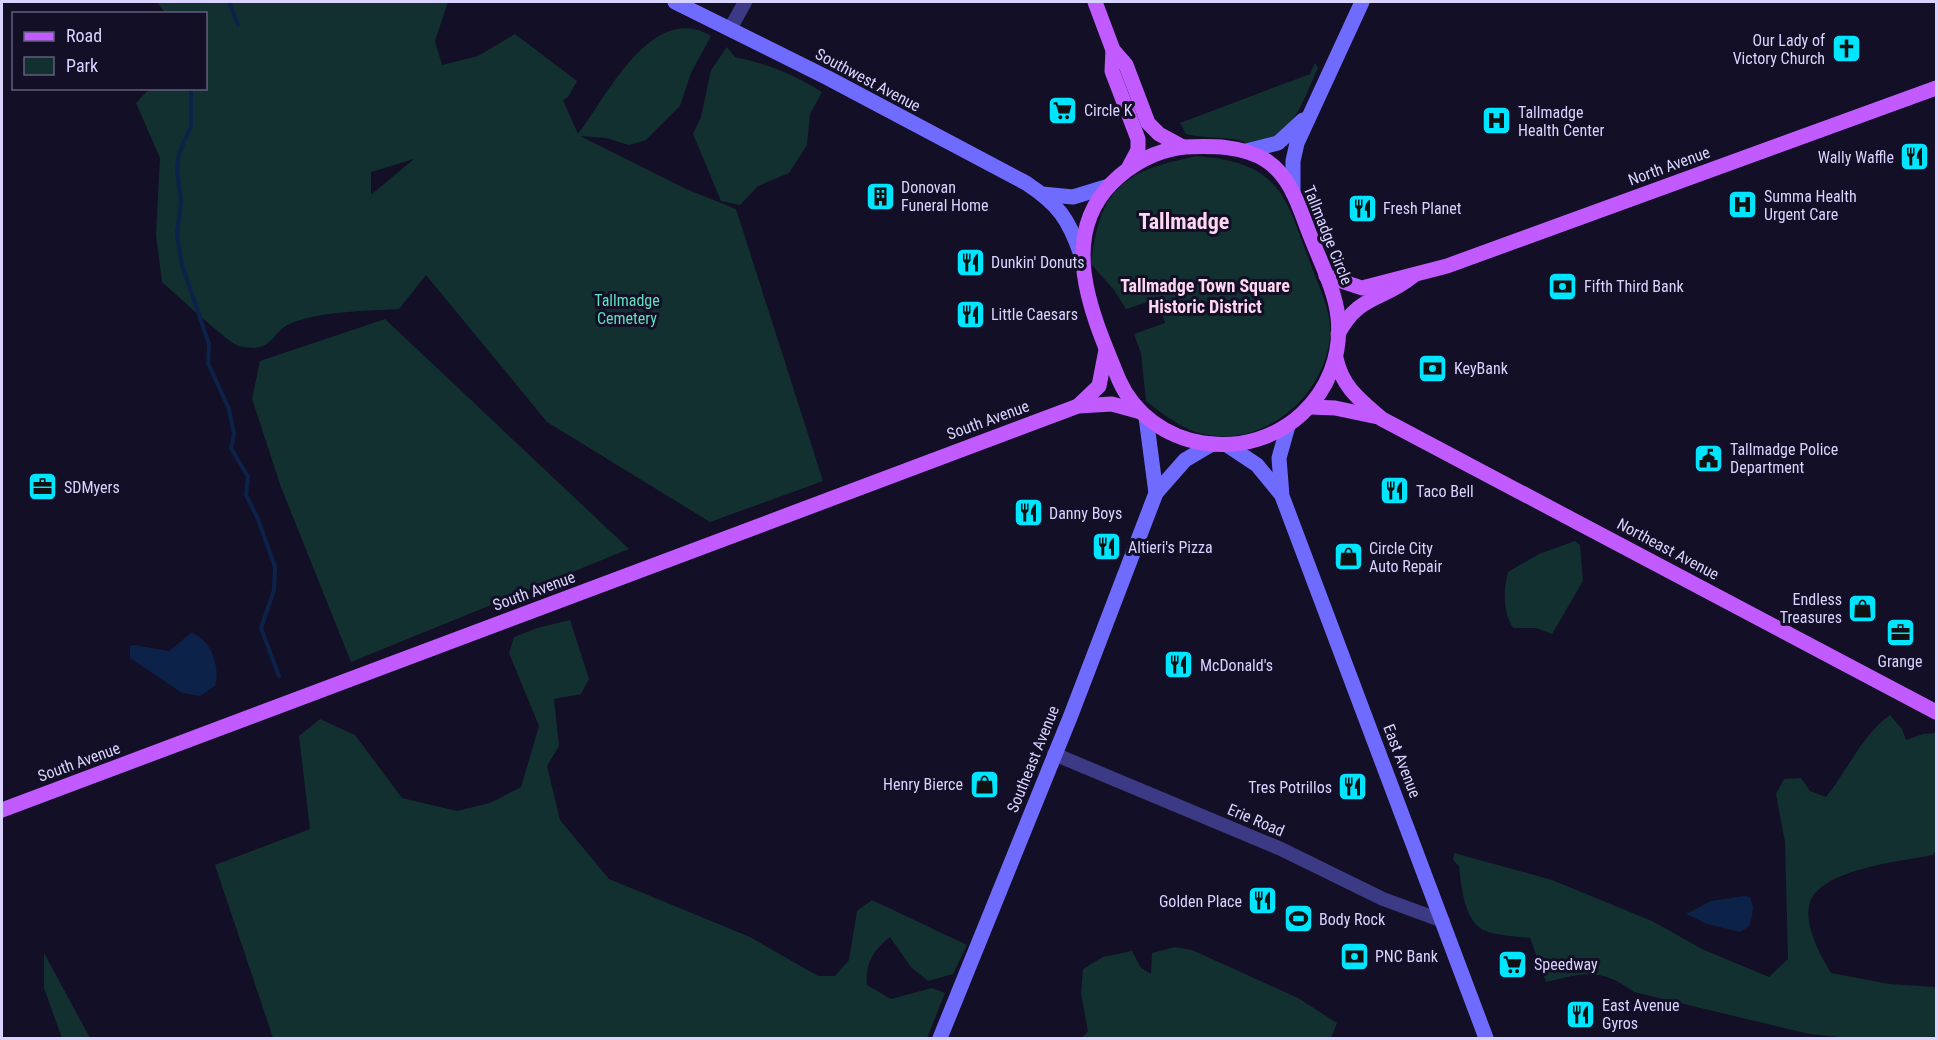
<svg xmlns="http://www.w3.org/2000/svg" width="1938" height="1040" font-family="'Roboto Condensed',sans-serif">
<rect width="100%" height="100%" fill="#130f26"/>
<g fill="#12302f" fill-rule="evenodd">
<path d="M157,2H448L435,41L442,65L478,56L515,34L577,81L568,97L563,100L578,134C606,98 652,0 711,36L691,73L680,106L646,140L629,145L606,138L580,136L686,189L736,209L823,481L710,522L547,422L426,275L399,309C364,311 327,311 294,322C270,330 275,355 239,346C228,343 175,293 162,282L156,235L160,158L136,103L149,89L206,88V14L165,13ZM414,159L372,194H371V172Z"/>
<path d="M727,47L735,57C768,64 793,74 822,92L810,114L807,145L789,173L758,186L740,205L721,201L693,134L701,117L711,70Z"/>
<path d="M1315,63L1318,68C1305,95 1292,142 1256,144C1249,145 1240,140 1233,139C1217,137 1202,138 1186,134L1180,123L1310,74Z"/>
<path d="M1197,156C1283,163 1285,197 1312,268C1320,289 1333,315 1330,338C1323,400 1258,452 1196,432C1176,425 1162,413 1146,401L1141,353L1134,334L1165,323L1157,299L1126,309L1114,290L1091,264C1100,187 1124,171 1197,156Z"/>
<polygon points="385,319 629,549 351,662 281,487 252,399 260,361"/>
<path d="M1575,541L1580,545L1583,581L1552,634L1536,628H1513C1503,611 1503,591 1508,572L1539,554Z"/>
<path d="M570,620L589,679L581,694L554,699L559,746L547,766L560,820L609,879L750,937L818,976H835L849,960L857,911L872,900L967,945L953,974L928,981L911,967L890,937C873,950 865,964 867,985L891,999L932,988L945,993L927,1038H273L215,865L310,829L299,736L320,719L355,735L402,798L457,811L490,803L521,787L539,726L509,653L514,637L537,628Z"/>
<path d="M1890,715L1902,729L1906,740L1923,734L1936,733V851L1933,855C1902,861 1822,869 1810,902C1803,924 1820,955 1831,973L1889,984L1936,987V1038H1849L1809,1034L1634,992C1600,967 1585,973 1546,982L1530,938C1515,936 1497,936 1483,930C1464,920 1461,884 1459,866L1453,860L1454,853L1552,880L1652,921L1702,949L1769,977L1788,959L1785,842L1776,794L1784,779L1801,778L1810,791L1826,797C1848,770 1861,736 1890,715Z"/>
<polygon points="1175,947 1192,950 1298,998 1337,1023 1331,1038 1082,1038 1088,1031 1081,994 1083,969 1103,957 1132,951 1141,968 1151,974 1152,953"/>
<polygon points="44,953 90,1038 62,1038 44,988"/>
</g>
<g fill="#0c2248">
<path d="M191,633C211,637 221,670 215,686L200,696L182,693L130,658V646L134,645L169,651Z"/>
<polygon points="1744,896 1750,897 1753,907 1752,917 1749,926 1740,932 1707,924 1686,914 1711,901"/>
</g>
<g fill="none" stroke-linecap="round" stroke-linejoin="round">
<g stroke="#0c2248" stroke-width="4">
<polyline points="229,2 238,25"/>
<polyline points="191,88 191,126 179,153 177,171 181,201 177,235 182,265 209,344 208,363 229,409 234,434 231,448 248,477 246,495 258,519 275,567 274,590 261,628 279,676"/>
</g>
<g stroke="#3d3a85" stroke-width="14">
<polyline points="730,29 745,2"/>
<polyline points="1054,754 1281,849 1383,899 1443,921"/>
</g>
<g stroke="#6f6bff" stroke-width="15">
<path d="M675,2L828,78L1026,183C1058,204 1069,219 1081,255"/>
<polyline points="1246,151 1278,143 1303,120"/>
<polyline points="1293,193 1293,161 1297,143 1362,2"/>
<polyline points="1042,194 1073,197 1109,186"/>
<polyline points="1288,426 1279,458 1282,496 1486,1038"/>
<polyline points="1227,445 1257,465 1280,493"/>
<polyline points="1156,493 1185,460 1212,444"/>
<polyline points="940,1038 1071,715 1156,493 1146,417"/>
</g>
<g stroke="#c25bff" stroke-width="15">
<polyline points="1095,2 1113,50 1126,65 1148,123 1159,134 1183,147"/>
<polyline points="1113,50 1112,71 1138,139 1138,150 1129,167"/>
<path d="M1183,147C1211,146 1243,145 1267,161C1292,178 1300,210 1310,235C1320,261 1335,290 1338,317C1346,395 1279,455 1203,443C1166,437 1134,414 1119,380C1094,319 1056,239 1112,183C1132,163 1155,151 1183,147Z"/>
<polyline points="1326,276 1362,288 1447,266 1936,88"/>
<path d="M1338,334C1359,294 1381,302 1413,276"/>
<path d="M1336,358C1342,387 1360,400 1382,419L1936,712"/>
<polyline points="1078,406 1099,386 1106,350"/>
<polyline points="1310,407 1335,408 1378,417"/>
<polyline points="2,810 1078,406 1112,404 1141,412"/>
</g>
</g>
<defs>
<symbol id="church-square" viewBox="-11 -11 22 22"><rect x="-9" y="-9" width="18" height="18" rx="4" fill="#00e5ff" stroke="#130f26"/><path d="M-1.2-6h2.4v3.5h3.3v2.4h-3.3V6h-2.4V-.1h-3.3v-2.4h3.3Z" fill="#111"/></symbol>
<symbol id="supermarket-square" viewBox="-11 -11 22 22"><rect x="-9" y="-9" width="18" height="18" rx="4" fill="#00e5ff" stroke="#130f26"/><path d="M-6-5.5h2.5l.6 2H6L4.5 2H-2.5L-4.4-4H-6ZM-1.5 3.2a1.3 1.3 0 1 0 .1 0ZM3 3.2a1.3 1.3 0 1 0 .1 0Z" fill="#111"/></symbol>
<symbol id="hospital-square" viewBox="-11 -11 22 22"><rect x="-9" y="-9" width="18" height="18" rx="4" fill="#00e5ff" stroke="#130f26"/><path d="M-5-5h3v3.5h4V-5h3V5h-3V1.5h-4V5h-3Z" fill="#111"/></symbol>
<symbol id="restaurant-square" viewBox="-11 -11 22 22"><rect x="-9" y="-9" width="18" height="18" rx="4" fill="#00e5ff" stroke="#130f26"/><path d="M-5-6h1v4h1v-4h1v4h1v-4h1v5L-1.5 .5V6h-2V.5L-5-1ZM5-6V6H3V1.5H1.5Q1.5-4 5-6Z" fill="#111"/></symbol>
<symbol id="building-square" viewBox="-11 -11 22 22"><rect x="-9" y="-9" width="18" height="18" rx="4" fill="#00e5ff" stroke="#130f26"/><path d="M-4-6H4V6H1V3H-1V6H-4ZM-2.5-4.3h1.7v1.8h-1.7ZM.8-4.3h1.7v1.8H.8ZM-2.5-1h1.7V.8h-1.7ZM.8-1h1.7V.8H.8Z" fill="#111"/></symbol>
<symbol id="bank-square" viewBox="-11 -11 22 22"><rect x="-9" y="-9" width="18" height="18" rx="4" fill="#00e5ff" stroke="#130f26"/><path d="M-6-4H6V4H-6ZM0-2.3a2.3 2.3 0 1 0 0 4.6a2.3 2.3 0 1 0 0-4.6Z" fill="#111"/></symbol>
<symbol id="civic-square" viewBox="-11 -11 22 22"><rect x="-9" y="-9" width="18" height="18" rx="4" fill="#00e5ff" stroke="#130f26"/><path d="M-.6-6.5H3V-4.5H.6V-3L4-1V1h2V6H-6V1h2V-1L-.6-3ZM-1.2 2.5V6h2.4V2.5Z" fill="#111"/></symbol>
<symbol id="office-square" viewBox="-11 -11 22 22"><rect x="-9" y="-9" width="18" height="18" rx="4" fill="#00e5ff" stroke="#130f26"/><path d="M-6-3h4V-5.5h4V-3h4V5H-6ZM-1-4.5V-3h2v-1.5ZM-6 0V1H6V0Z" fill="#111"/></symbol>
<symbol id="shop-square" viewBox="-11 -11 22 22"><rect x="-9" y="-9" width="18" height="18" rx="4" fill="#00e5ff" stroke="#130f26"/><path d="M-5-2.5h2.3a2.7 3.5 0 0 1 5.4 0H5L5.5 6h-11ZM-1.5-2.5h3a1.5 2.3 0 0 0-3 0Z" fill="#111"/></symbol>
<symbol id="stadium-square" viewBox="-11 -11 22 22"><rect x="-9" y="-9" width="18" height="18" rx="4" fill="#00e5ff" stroke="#130f26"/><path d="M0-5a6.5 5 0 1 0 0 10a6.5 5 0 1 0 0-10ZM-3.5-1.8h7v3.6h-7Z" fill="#111"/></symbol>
</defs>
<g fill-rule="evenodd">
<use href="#church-square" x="1830" y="32" width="33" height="33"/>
<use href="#supermarket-square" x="1046" y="94" width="33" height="33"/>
<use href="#hospital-square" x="1480" y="104" width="33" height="33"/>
<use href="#restaurant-square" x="1898" y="140" width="33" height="33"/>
<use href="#building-square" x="864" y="180" width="33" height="33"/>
<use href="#hospital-square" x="1726" y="188" width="33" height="33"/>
<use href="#restaurant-square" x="1346" y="192" width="33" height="33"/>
<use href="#restaurant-square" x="954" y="246" width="33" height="33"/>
<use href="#bank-square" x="1546" y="270" width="33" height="33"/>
<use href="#restaurant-square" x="954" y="298" width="33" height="33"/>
<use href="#bank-square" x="1416" y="352" width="33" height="33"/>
<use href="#civic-square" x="1692" y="442" width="33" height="33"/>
<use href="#office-square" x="26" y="470" width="33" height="33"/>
<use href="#restaurant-square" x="1378" y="474" width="33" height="33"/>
<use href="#restaurant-square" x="1012" y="496" width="33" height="33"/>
<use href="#restaurant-square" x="1090" y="530" width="33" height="33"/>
<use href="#shop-square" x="1332" y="540" width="33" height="33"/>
<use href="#shop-square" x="1846" y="592" width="33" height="33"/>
<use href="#office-square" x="1884" y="616" width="33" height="33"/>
<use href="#restaurant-square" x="1162" y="648" width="33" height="33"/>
<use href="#shop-square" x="968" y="768" width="33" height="33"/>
<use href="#restaurant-square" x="1336" y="770" width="33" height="33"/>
<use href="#restaurant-square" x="1246" y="884" width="33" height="33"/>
<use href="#stadium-square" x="1282" y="902" width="33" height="33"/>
<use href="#bank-square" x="1338" y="940" width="33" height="33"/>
<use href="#supermarket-square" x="1496" y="948" width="33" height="33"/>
<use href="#restaurant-square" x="1564" y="998" width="33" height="33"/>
</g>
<g text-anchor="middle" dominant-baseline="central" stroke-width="6" stroke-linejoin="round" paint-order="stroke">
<g font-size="16" fill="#d9d4ff" stroke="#130f26" text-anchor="start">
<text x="1825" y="40" text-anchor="end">Our Lady of<tspan x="1825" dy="18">Victory Church</tspan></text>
<text x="1084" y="110">Circle K</text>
<text x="1518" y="112">Tallmadge<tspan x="1518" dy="18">Health Center</tspan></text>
<text x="1894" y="157" text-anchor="end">Wally Waffle</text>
<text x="901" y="187">Donovan<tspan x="901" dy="18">Funeral Home</tspan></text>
<text x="1764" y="196">Summa Health<tspan x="1764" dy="18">Urgent Care</tspan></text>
<text x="1383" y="208">Fresh Planet</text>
<text x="991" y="262">Dunkin' Donuts</text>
<text x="1584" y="286">Fifth Third Bank</text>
<text x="991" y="314">Little Caesars</text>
<text x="1454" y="368">KeyBank</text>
<text x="1730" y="449">Tallmadge Police<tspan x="1730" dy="18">Department</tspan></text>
<text x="64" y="487">SDMyers</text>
<text x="1416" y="491">Taco Bell</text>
<text x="1049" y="513">Danny Boys</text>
<text x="1128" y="547">Altieri's Pizza</text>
<text x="1369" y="548">Circle City<tspan x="1369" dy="18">Auto Repair</tspan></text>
<text x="1842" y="599" text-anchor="end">Endless<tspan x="1842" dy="18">Treasures</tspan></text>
<text x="1900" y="661" text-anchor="middle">Grange</text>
<text x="1200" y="665">McDonald's</text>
<text x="963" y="784" text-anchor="end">Henry Bierce</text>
<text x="1332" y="787" text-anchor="end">Tres Potrillos</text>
<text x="1242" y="901" text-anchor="end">Golden Place</text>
<text x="1319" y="919">Body Rock</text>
<text x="1375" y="956">PNC Bank</text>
<text x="1534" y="964">Speedway</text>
<text x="1602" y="1005">East Avenue<tspan x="1602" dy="18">Gyros</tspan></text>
</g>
<g font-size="16" fill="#d9d4ff" stroke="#130f26">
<text transform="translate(868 80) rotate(28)">Southwest Avenue</text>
<text transform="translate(1669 166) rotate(-20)">North Avenue</text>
<text transform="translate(1328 235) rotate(68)">Tallmadge Circle</text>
<text transform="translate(988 420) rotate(-20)">South Avenue</text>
<text transform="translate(1668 549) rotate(28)">Northeast Avenue</text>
<text transform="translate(534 591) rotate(-20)">South Avenue</text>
<text transform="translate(1033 759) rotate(-68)">Southeast Avenue</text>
<text transform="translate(1402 761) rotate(69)">East Avenue</text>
<text transform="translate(79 762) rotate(-20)">South Avenue</text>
<text transform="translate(1256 820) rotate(23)">Erie Road</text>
</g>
<g font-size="16" fill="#5fe0c0" stroke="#130f26">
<text x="627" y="300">Tallmadge<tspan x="627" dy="18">Cemetery</tspan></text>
</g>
<g font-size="18" font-weight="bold" fill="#ffd6f0" stroke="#130f26">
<text x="1205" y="285">Tallmadge Town Square<tspan x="1205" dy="21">Historic District</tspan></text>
</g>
<g font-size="22" font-weight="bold" fill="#ffd6f0" stroke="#130f26">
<text x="1184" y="221">Tallmadge</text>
</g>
</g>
<rect width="1938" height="1040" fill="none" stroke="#d9d4ff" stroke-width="6"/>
<rect x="12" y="12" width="195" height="78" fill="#130f26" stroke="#625e7d" stroke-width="1.5"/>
<rect x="24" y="32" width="30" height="9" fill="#c25bff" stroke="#625e7d" stroke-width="1.5"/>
<text x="66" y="42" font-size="18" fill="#d9d4ff">Road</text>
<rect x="24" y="57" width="30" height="18" fill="#12302f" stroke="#625e7d" stroke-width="1.5"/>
<text x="66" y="72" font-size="18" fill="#d9d4ff">Park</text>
</svg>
